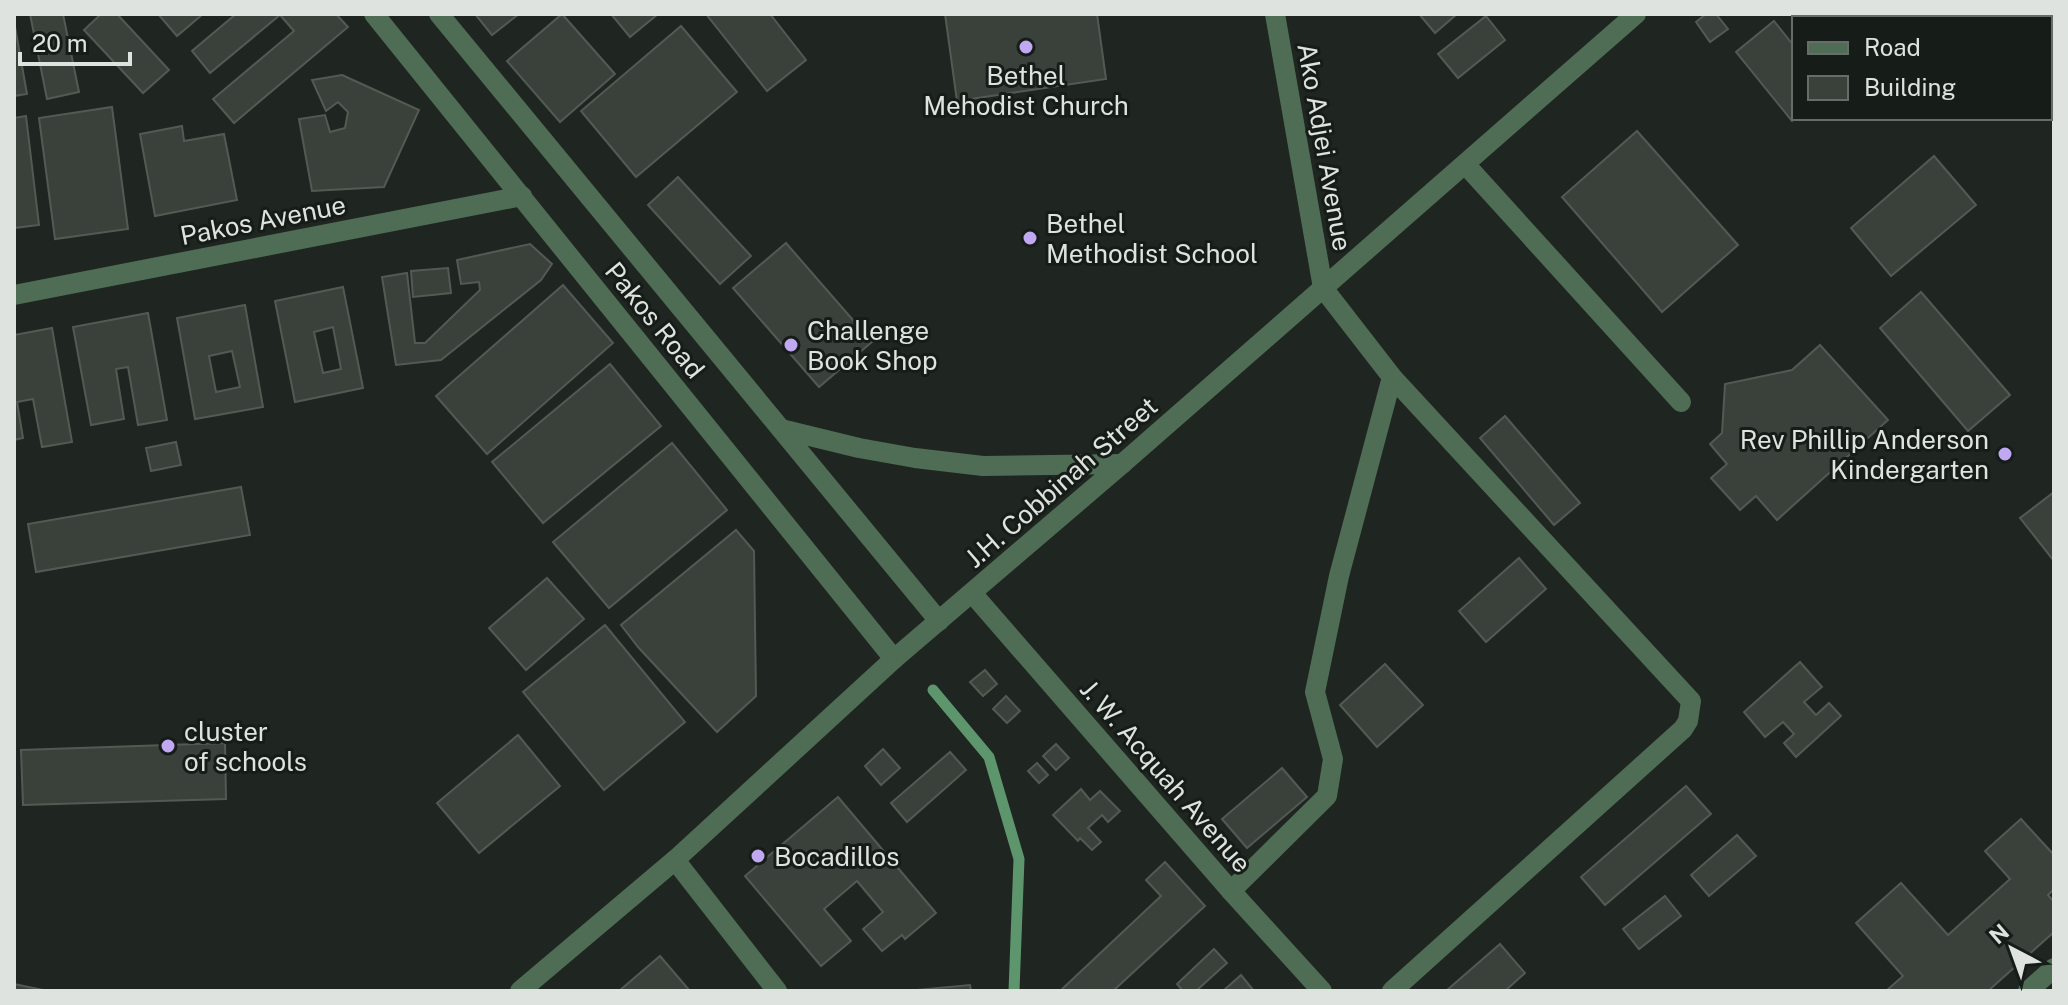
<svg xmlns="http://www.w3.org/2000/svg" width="2068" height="1005" font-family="'Public Sans',sans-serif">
<rect width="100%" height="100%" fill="#1f2520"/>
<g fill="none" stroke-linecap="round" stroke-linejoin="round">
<polyline stroke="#5d956d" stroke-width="11" points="933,690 989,757 1019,859 1014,991"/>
</g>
<g fill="#3a413b" stroke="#535a54" stroke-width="2" fill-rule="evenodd">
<polygon points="30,14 63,14 79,92 47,99"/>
<polygon points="101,14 117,14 169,70 143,93 84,30"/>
<polygon points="158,14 203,14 177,36"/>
<polygon points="236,14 336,14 348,27 234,123 213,99 294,31 280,15 210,73 192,51"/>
<polygon points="475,14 519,14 492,35"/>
<polygon points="562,14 615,74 560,122 507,61"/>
<polygon points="611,14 658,14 630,37"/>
<polygon points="706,14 770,14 806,60 767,91"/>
<polygon points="945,14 1097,14 1106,79 957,101"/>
<polygon points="1419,14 1457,14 1435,33"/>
<polygon points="1706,14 1716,14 1728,29 1710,42 1696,22"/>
<polygon points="2053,14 2054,106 2050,109 2050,18 2048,18"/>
<polygon points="1486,16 1505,40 1458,78 1438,54"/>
<polygon points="14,21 27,94 14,96"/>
<polygon points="1774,21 1794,46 1795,118 1792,121 1736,52"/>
<polygon points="681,26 737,92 636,177 581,111"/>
<polygon points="342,75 419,110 384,187 312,191 299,119 325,115 330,132 345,128 348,112 338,102 326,111 312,80"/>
<polygon points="112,107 128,229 55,239 39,118"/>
<polygon points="26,116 39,225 14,228 14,118"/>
<polygon points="182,126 184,141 224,134 237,200 155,216 140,134"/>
<polygon points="1637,131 1738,245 1662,312 1562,197"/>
<polygon points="1934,156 1976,205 1891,276 1851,228"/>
<polygon points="678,177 751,256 720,284 648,205"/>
<polygon points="786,243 872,342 819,387 733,288"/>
<polygon points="530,244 552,264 541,280 441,360 396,365 382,277 407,273 415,343 425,343 480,290 479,282 461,284 457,260"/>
<polygon points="448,268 451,293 413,297 411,271"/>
<polygon points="563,285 613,343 487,454 436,396"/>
<path d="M343,287L363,388L295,402L275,301ZM333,327L341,369L323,373L314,332Z"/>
<polygon points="1921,292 2010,395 1968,431 1880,328"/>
<path d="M245,305L263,407L195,419L177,318ZM232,351L240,387L216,392L209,356Z"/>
<polygon points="148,313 167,420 138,425 128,367 116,369 124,419 91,425 73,327"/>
<polygon points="52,328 72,442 42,447 33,399 17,402 23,438 14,440 14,335"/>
<polygon points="1820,345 1888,420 1777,520 1756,496 1740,510 1711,478 1727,464 1710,444 1722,433 1725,384 1792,370"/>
<polygon points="610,364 661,426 543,523 492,462"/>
<polygon points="1505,416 1580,503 1554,525 1480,438"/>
<polygon points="176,442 181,465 151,471 146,448"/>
<polygon points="672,443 727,510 609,608 553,542"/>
<polygon points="241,487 250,535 36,572 28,524"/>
<polygon points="2054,492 2054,561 2020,518"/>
<polygon points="736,530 754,551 756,696 717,732 638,647 621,625"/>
<polygon points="1519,558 1546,589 1486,642 1459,611"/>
<polygon points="547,578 584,619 526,670 489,628"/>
<polygon points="605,625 685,722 604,790 523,692"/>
<polygon points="1800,662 1822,687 1804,702 1816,715 1829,703 1841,716 1796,757 1784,743 1794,734 1783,722 1765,737 1744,712"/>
<polygon points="1385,664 1423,705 1377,747 1340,705"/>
<polygon points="985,670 997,684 983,696 970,682"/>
<polygon points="1006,696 1020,711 1007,723 993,709"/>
<polygon points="518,735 560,786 479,853 437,803"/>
<polygon points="225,743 226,799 23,805 21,750"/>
<polygon points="1056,744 1069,758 1056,770 1043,756"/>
<polygon points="883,749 900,768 881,785 865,766"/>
<polygon points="950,752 966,770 907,822 891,803"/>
<polygon points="1037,763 1048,775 1039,783 1028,771"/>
<polygon points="1282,768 1307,797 1247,848 1222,819"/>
<polygon points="1686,786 1711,814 1605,905 1581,877"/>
<polygon points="1081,789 1090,800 1100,791 1120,811 1108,822 1102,815 1088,828 1101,842 1092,850 1080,838 1078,841 1053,815"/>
<polygon points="838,797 936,913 905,939 902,935 882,951 863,929 883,912 857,881 824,909 851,941 821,966 745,876"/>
<polygon points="2021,819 2054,855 2054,889 2048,895 2054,902 2054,932 1988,991 1886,991 1903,976 1856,923 1901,883 1948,935 2010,879 1985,851"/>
<polygon points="1737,835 1756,856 1709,896 1691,875"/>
<polygon points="1165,862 1205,906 1113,991 1060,991 1161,896 1146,880"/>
<polygon points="1665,896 1681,916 1639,949 1623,929"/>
<polygon points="1500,944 1525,973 1505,991 1446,991"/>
<polygon points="1214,949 1227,963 1196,991 1183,991 1177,984"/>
<polygon points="660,956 690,991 619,991"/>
<polygon points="1241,975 1254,991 1223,991"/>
<polygon points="14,984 48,991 14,991"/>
<polygon points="970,985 971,991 906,991"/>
</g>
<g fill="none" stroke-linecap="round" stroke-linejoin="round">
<g stroke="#4f6d54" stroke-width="20">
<polyline points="1465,164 1681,402"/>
<polyline points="1231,891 1327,796 1333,759 1315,692 1339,576 1392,377"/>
<polyline points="2028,991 2054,968"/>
</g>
<g stroke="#4f6d54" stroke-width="20">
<polyline points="374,14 894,659"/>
<polyline points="439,14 939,621"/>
<polyline points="1275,14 1323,288 1392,377 1691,701 1688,721 1683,729 1392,991"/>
<polyline points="14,295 522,196"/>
<polyline points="781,429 859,448 915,458 983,466 1122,464"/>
<polyline points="972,593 1231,891 1322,991"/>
<polyline points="675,860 777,991"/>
<polyline points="520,991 675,860 894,659 1122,464 1636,14"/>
</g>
</g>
<g fill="#c1a8f3" stroke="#161c17" stroke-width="3">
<circle cx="1026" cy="47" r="8"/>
<circle cx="1030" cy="238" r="8"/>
<circle cx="791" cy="345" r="8"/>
<circle cx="2005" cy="454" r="8"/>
<circle cx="168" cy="746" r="8"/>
<circle cx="758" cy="856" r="8"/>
</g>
<g text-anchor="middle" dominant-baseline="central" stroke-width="6" stroke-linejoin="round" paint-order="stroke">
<g font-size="26" fill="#dfe3df" stroke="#161c17" text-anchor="start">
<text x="1026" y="75" text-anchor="middle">Bethel<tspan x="1026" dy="30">Mehodist Church</tspan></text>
<text x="1046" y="223">Bethel<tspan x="1046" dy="30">Methodist School</tspan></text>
<text x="807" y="330">Challenge<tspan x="807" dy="30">Book Shop</tspan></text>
<text x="1989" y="439" text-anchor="end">Rev Phillip Anderson<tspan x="1989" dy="30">Kindergarten</tspan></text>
<text x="184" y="731">cluster<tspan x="184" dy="30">of schools</tspan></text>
<text x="774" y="856">Bocadillos</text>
</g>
<g font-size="26" fill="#dfe3df" stroke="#161c17">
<text transform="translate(1325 147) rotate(80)">Ako Adjei Avenue</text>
<text transform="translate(263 220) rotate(-11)">Pakos Avenue</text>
<text transform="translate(655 320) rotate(51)">Pakos Road</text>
<text transform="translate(1061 482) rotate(-41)">J.H. Cobbinah Street</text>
<text transform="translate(1166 776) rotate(49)">J. W. Acquah Avenue</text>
</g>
</g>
<rect width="2068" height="1005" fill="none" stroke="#dfe3df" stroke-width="32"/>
<rect x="1792" y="16" width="260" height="104" fill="#161c17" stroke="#666c67" stroke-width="2"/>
<rect x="1808" y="42" width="40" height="12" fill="#4f6d54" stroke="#666c67" stroke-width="2"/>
<text x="1864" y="56" font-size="24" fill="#dfe3df">Road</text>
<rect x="1808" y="76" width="40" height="24" fill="#3a413b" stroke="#666c67" stroke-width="2"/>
<text x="1864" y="96" font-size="24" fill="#dfe3df">Building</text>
<g transform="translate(2012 949) rotate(319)" stroke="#161c17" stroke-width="6" paint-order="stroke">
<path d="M0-6L14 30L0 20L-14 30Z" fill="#dfe3df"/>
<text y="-12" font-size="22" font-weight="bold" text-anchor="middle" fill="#dfe3df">N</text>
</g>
<path d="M20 52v12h110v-12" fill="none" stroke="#dfe3df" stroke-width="4"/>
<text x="32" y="52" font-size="24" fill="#dfe3df" stroke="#161c17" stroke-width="6" paint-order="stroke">20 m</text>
</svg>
